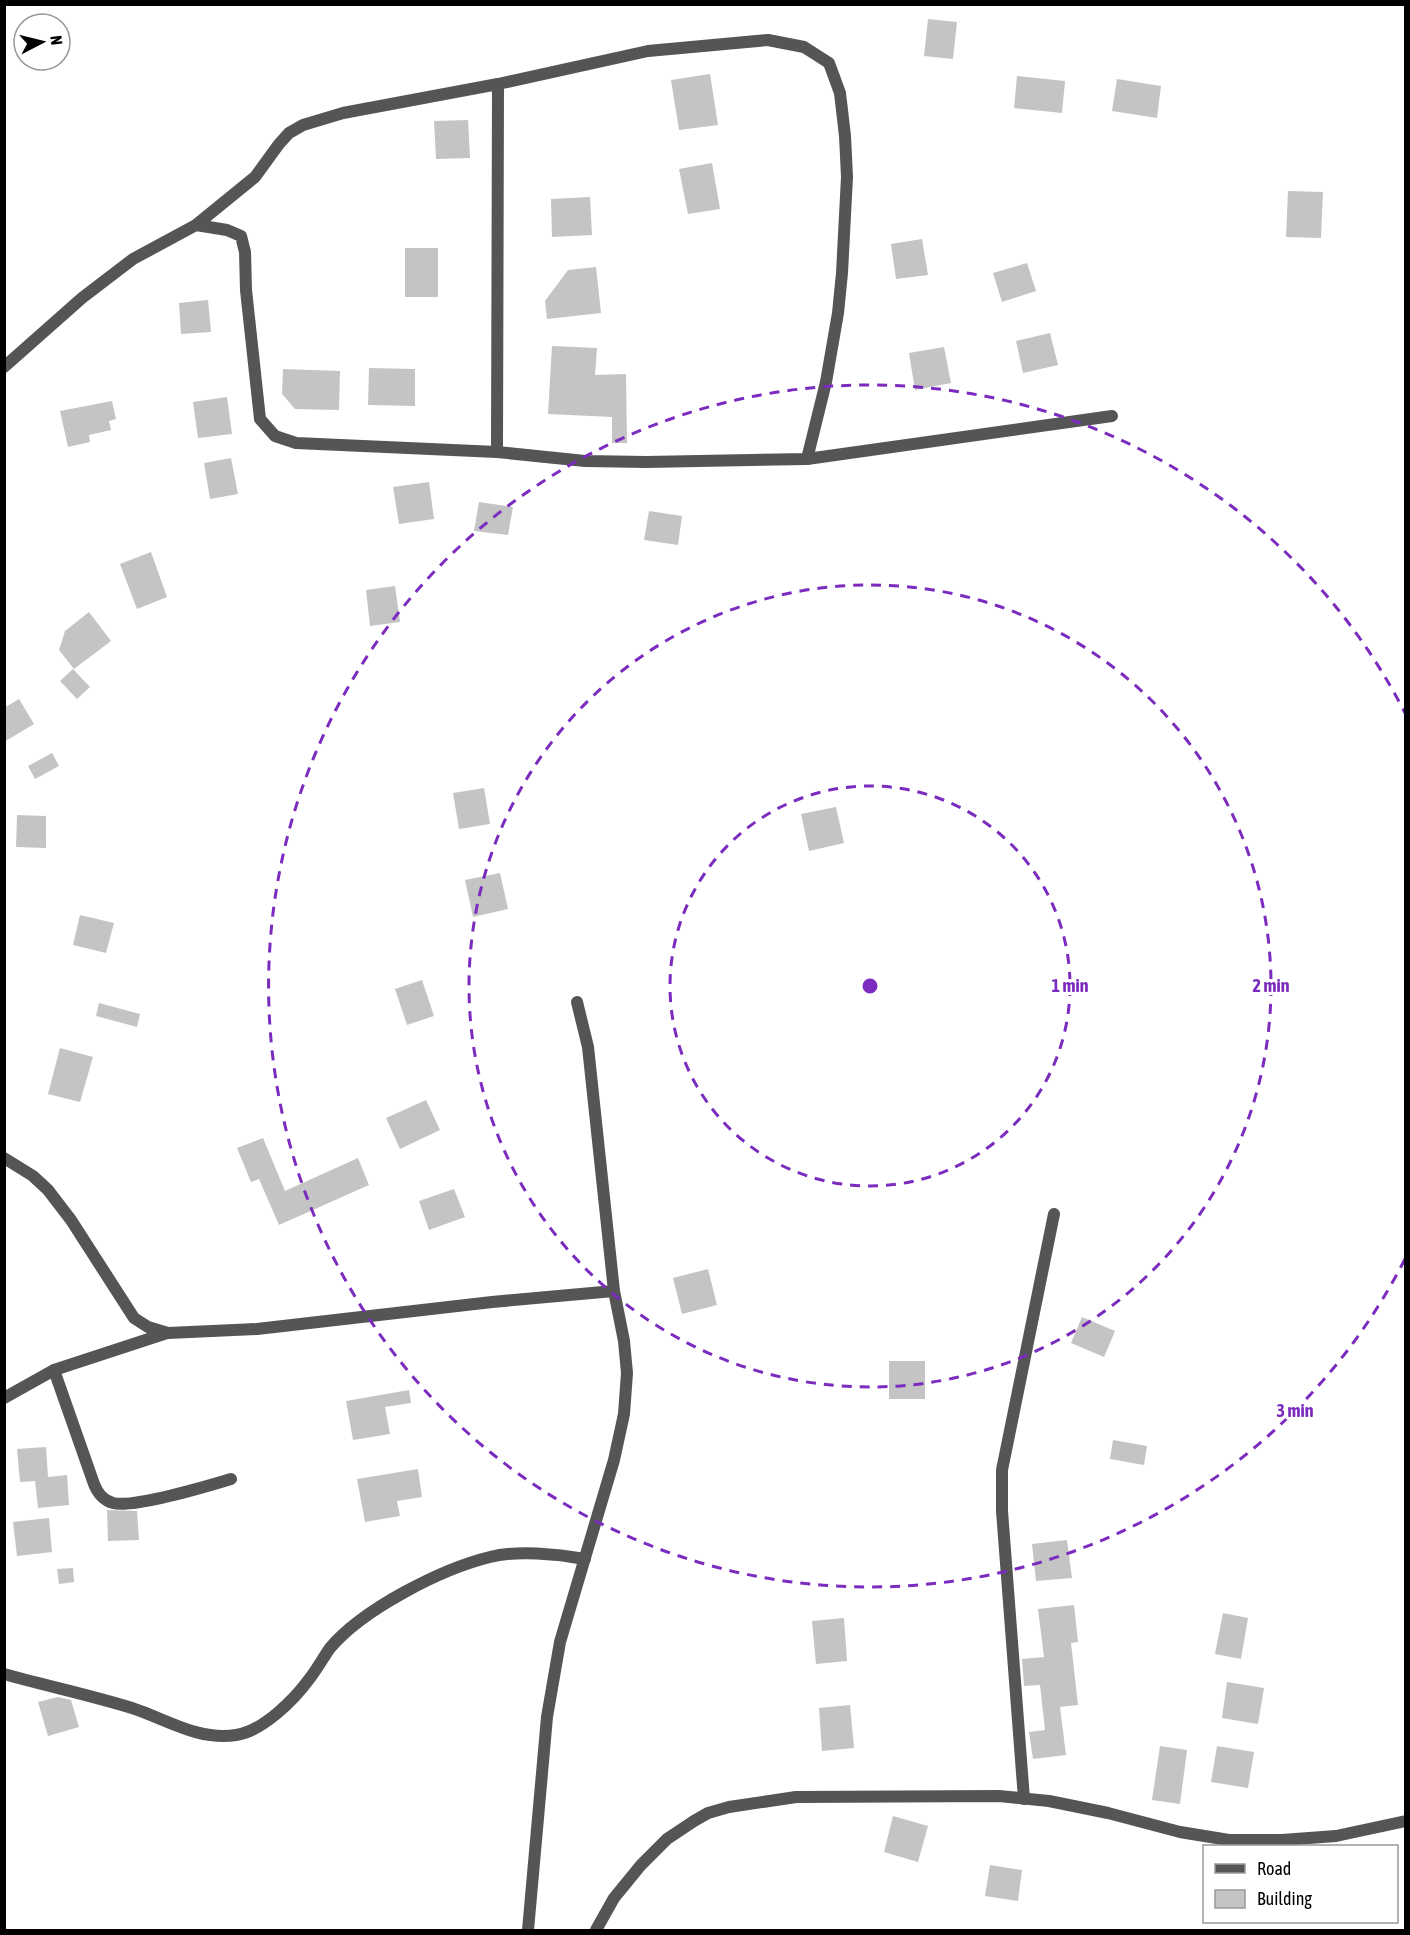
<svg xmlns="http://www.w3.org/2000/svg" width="1410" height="1935" font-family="'Asap Condensed',sans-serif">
<rect width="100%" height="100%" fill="#fff"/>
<g fill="#c4c4c4">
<polygon points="928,19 957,22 953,59 924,56"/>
<polygon points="710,74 718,125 679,130 671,80"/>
<polygon points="1017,76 1065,81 1062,113 1014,108"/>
<polygon points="1117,79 1161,86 1157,118 1112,111"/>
<polygon points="468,120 470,158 436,159 434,121"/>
<polygon points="712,163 720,209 688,214 679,169"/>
<polygon points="1288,191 1323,192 1321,238 1286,237"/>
<polygon points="590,197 592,235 552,237 551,199"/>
<polygon points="922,239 928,275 896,279 891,244"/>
<rect x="405" y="248" width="33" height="49"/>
<polygon points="1027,263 1036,291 1002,302 993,273"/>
<polygon points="596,267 601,313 547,319 545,301 568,270"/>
<polygon points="208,300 211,332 181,334 179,303"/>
<polygon points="1050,333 1058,365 1023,373 1016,341"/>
<polygon points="552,346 597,348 595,375 626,374 627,443 612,443 612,417 548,414"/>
<polygon points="944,347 951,383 915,390 909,353"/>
<polygon points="369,368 415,369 415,406 368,405"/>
<polygon points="283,369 340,371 339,410 295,409 282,394"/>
<polygon points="227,397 232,434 198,438 193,402"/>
<polygon points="112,401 116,419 109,421 111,430 89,435 90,442 68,447 60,411"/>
<polygon points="231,458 238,494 210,499 204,463"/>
<polygon points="429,482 434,519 399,524 393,487"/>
<polygon points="479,502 513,507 508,535 474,531"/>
<polygon points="649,511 682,516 678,545 644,540"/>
<polygon points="151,552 167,597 137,609 120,564"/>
<polygon points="395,586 400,622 370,626 366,590"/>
<polygon points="89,612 111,641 74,669 59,650 65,631"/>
<polygon points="73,669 90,687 77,699 60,681"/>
<polygon points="19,699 34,724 4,742 4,708"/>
<polygon points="52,753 59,766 35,779 28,766"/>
<polygon points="484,788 490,824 459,829 453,793"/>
<polygon points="836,807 844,843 809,851 801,814"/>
<polygon points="17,815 46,816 46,848 16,847"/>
<polygon points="500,873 508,909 473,917 465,880"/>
<polygon points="80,915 114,923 106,953 73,945"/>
<polygon points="422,980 434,1016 407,1025 395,989"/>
<polygon points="99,1003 140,1014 137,1027 96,1016"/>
<polygon points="60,1048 93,1057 80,1102 48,1094"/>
<polygon points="426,1100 440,1130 400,1149 386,1118"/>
<polygon points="263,1138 285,1191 358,1158 369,1185 279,1225 259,1179 251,1182 237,1148"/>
<polygon points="454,1189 465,1217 429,1230 419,1201"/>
<polygon points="708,1269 717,1305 682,1314 673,1278"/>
<polygon points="1082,1317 1115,1331 1104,1357 1071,1343"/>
<rect x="889" y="1361" width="36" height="38"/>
<polygon points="409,1390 411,1403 385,1407 390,1434 353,1440 346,1401"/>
<polygon points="1113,1440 1147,1446 1144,1465 1110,1459"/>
<polygon points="46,1447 48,1477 67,1475 69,1505 38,1508 35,1481 20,1482 17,1449"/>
<polygon points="418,1469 422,1497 397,1501 400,1516 365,1522 357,1479"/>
<polygon points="107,1510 137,1511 139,1540 108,1541"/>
<polygon points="49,1518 52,1552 17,1556 13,1522"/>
<polygon points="1067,1540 1072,1578 1036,1581 1032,1544"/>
<polygon points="73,1568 74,1582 59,1584 57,1569"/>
<polygon points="1074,1605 1078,1642 1071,1643 1078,1705 1060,1707 1066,1755 1033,1759 1029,1732 1045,1730 1040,1685 1024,1686 1022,1659 1044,1657 1038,1609"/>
<polygon points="1223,1613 1248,1618 1241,1659 1215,1654"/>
<polygon points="844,1618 847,1661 816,1664 812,1621"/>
<polygon points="1227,1682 1264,1688 1258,1724 1222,1718"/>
<polygon points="58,1697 71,1700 79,1727 48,1736 38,1702"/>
<polygon points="850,1705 854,1748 822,1751 819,1708"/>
<polygon points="1160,1746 1187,1750 1180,1804 1152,1800"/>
<polygon points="1217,1746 1254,1752 1248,1788 1211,1782"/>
<polygon points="893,1816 928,1826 918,1862 884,1852"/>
<polygon points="990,1865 1022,1870 1018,1901 985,1896"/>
</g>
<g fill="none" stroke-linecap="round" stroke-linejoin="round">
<g stroke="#555" stroke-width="12">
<polyline points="196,225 227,230 241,236 245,252 246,290 260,419 275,436 296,443 497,452 585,461 646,462 807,459 1112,416"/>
<polyline points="4,367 82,298 133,259 196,225 255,177 279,144 289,133 303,125 343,113 498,84 648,51 768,40 804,47 829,63 840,93 845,136 847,177 842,273 838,313 826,382 807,459"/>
<polyline points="497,452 498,84"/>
<polyline points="4,1158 33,1176 48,1190 71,1220 134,1318 148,1327 168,1333 257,1329 492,1302 614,1291"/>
<path d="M54,1370L94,1484C98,1494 103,1500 113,1503C133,1508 208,1486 231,1479"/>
<polyline points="4,1398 54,1370 167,1333"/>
<path d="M4,1674C47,1686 90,1695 132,1708C166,1719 198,1741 236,1735C263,1731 294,1700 310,1678C317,1669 323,1658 330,1648C363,1609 441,1569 490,1557C516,1550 558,1554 585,1559"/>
<polyline points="1024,1799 1002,1511 1002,1470 1054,1214"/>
<polyline points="528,1930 547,1717 560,1642 614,1460 624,1414 627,1373 624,1341 614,1291 588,1047 577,1002"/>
<polyline points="596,1930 614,1898 641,1865 667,1839 694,1821 708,1813 729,1807 796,1797 999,1796 1049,1801 1108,1813 1180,1832 1229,1840 1282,1840 1336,1836 1406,1821"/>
</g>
</g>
<g fill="none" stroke="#7b2cbf" stroke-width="3" stroke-dasharray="10 8">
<circle cx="870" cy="986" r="200"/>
<circle cx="870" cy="986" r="401"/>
<path d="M1405 1259A601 601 0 1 1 1405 713"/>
</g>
<circle cx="870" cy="986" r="9" fill="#7b2cbf" stroke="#fff" stroke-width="3"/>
<g font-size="18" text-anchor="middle" font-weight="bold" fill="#7b2cbf" stroke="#fff" stroke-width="6" stroke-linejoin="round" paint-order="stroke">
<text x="1070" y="992">1 min</text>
<text x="1271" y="992">2 min</text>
<text x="1295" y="1417">3 min</text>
</g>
<rect width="1410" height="1935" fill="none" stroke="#000000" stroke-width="12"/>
<rect x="1203" y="1845" width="195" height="78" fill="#ffffff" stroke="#999999" stroke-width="1.5"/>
<rect x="1215" y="1864" width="30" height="9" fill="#555555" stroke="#999999" stroke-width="1.5"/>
<text x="1257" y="1875" font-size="18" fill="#000000">Road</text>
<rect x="1215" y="1890" width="30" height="18" fill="#c4c4c4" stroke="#999999" stroke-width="1.5"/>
<text x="1257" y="1905" font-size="18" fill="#000000">Building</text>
<g transform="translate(42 42) rotate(83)"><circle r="28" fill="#ffffff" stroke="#999999" stroke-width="1.5"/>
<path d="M0-4.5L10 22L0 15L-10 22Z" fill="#000000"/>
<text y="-9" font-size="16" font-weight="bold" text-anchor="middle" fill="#000000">N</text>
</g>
</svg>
